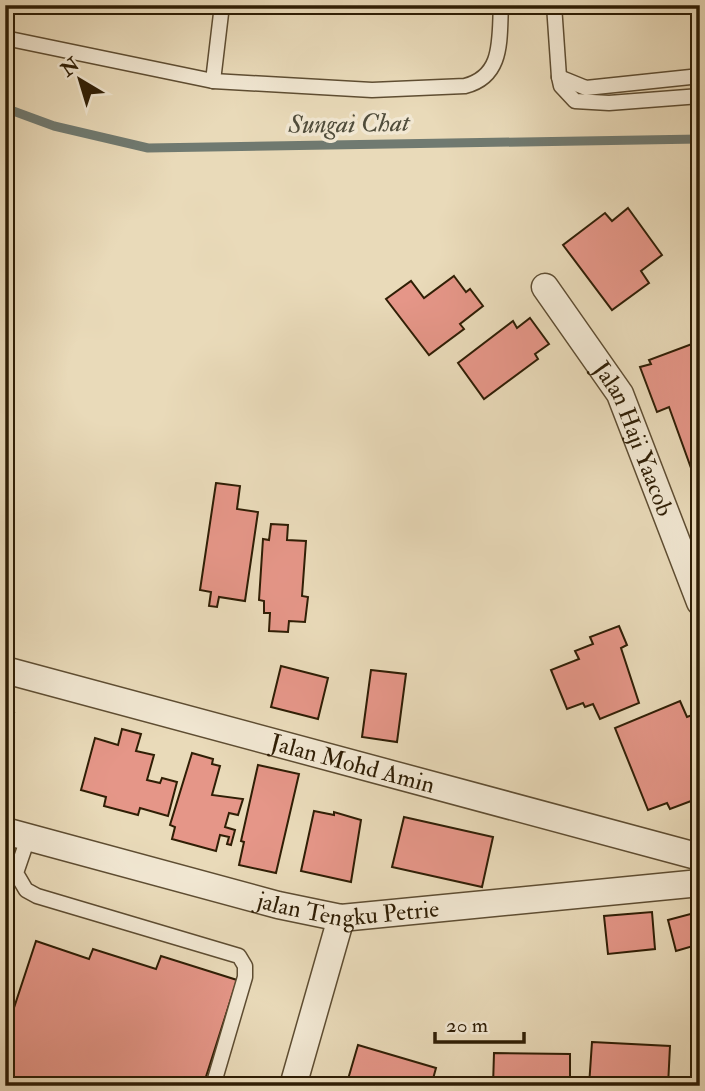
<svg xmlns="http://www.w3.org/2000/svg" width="705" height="1091" font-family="'IM FELL Double Pica',serif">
<rect width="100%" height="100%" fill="#e9dab9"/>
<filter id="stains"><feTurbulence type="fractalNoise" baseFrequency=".00286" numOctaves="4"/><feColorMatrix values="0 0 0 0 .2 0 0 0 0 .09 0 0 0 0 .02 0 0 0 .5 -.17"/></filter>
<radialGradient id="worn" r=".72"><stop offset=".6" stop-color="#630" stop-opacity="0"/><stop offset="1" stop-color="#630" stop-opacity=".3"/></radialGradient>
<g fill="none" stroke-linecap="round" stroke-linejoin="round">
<polyline stroke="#707a71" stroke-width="9" points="5,108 54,126 148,148 700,139"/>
</g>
<g fill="#e59688" stroke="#2f1e05" stroke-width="2">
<polygon points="628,208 662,255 641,271 649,283 612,310 563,245 605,213 612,221"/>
<polygon points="454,276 466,292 470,289 483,306 460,324 464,329 429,355 386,299 411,281 424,298"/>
<polygon points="530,318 549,344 535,354 538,359 484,399 458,363 513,321 517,328"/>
<polygon points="700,341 700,478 695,479 669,407 657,412 640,367 651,364 649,360"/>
<polygon points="216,483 240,486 237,509 258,512 245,601 219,597 217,607 209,606 211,592 200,590"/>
<polygon points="271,524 288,525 287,540 306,541 302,596 308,597 305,622 289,621 288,632 269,631 270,613 264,613 264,601 259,600 263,539 269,540"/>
<polygon points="619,626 627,645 621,648 639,703 600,719 593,704 585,707 583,703 567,709 551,670 579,659 575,651 593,644 590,637"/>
<polygon points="281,666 328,678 318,719 271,707"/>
<polygon points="371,670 406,674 397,742 362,737"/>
<polygon points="680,701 687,717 700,712 699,798 670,809 667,803 648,810 615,728"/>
<polygon points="5,711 14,713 5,747"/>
<polygon points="122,729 141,734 136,751 154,755 147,780 160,783 162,778 177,782 168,816 140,808 138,815 104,806 106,797 81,790 95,738 118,745"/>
<polygon points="192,753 213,759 212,764 220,766 212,795 243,799 238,815 229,813 225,827 235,830 231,845 227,844 229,837 220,835 216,851 172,839 175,827 170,825"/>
<polygon points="258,765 299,774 276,873 239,865 244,842 241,841"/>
<polygon points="314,811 334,815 334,812 361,820 351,882 301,871"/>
<polygon points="404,817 493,837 482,887 392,867"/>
<polygon points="652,912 655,949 608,954 604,916"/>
<polygon points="698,912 700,944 676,951 668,920"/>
<polygon points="36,941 89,959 93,949 156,969 161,956 237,980 203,1086 5,1086 5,1035"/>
<polygon points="592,1042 670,1046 668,1086 589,1086"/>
<polygon points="358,1045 436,1068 431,1086 346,1086"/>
<polygon points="494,1053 570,1054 570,1086 493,1086"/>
</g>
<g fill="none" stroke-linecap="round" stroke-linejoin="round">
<defs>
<g id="lane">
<polyline points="554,5 559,77 561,86 575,101 609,103 700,96"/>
<path d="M5,38L213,81L372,90L465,86C504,76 499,39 501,5"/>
<polyline points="559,77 586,88 700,76"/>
<polyline points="213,81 222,5"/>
<polyline points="28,838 16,873 26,890 37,896 239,956 245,966 245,977 213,1086"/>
</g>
<g id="street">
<path id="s1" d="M545,287L620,394L700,602"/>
<path id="s2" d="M5,670L700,857"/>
<path id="s3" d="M5,831L278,905L341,918L700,883"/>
<polyline points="293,1086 341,918"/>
</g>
</defs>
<use href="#lane" stroke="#5e4d32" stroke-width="17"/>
<use href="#street" stroke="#5e4d32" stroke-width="29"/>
<use href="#lane" stroke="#f1e7d2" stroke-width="14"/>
<use href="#street" stroke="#f1e7d2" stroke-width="26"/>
</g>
<g text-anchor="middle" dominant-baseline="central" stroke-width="7" stroke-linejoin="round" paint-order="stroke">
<g font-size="24" fill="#2f1e05" stroke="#f1e7d2">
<text stroke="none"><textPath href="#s1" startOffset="177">Jalan Haji Yaacob</textPath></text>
<text stroke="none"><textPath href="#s2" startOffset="360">Jalan Mohd Amin</textPath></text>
<text stroke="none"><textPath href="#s3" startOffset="354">jalan Tengku Petrie</textPath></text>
</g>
<g font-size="26" font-style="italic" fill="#4f4c3b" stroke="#f1e7d2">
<text transform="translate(349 124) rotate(-1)">Sungai Chat</text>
</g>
</g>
<rect width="705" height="1091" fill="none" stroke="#e9dab9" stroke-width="28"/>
<rect x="7" y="7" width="691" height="1077" fill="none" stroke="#2f1e05" stroke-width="3.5"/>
<rect x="14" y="14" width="677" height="1063" fill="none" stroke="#2f1e05" stroke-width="2"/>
<g transform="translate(80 80) rotate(322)" stroke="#f1e7d2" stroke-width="5" paint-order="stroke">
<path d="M0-5L12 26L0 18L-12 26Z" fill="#2f1e05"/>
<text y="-10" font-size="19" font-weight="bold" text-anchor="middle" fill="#2f1e05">N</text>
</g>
<path d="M435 1032v10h89v-10" fill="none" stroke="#2f1e05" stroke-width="3.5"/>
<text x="446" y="1032" font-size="21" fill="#2f1e05" stroke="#f1e7d2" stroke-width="5" paint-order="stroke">20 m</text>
<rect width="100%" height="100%" filter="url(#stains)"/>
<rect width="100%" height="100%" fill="url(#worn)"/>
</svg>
